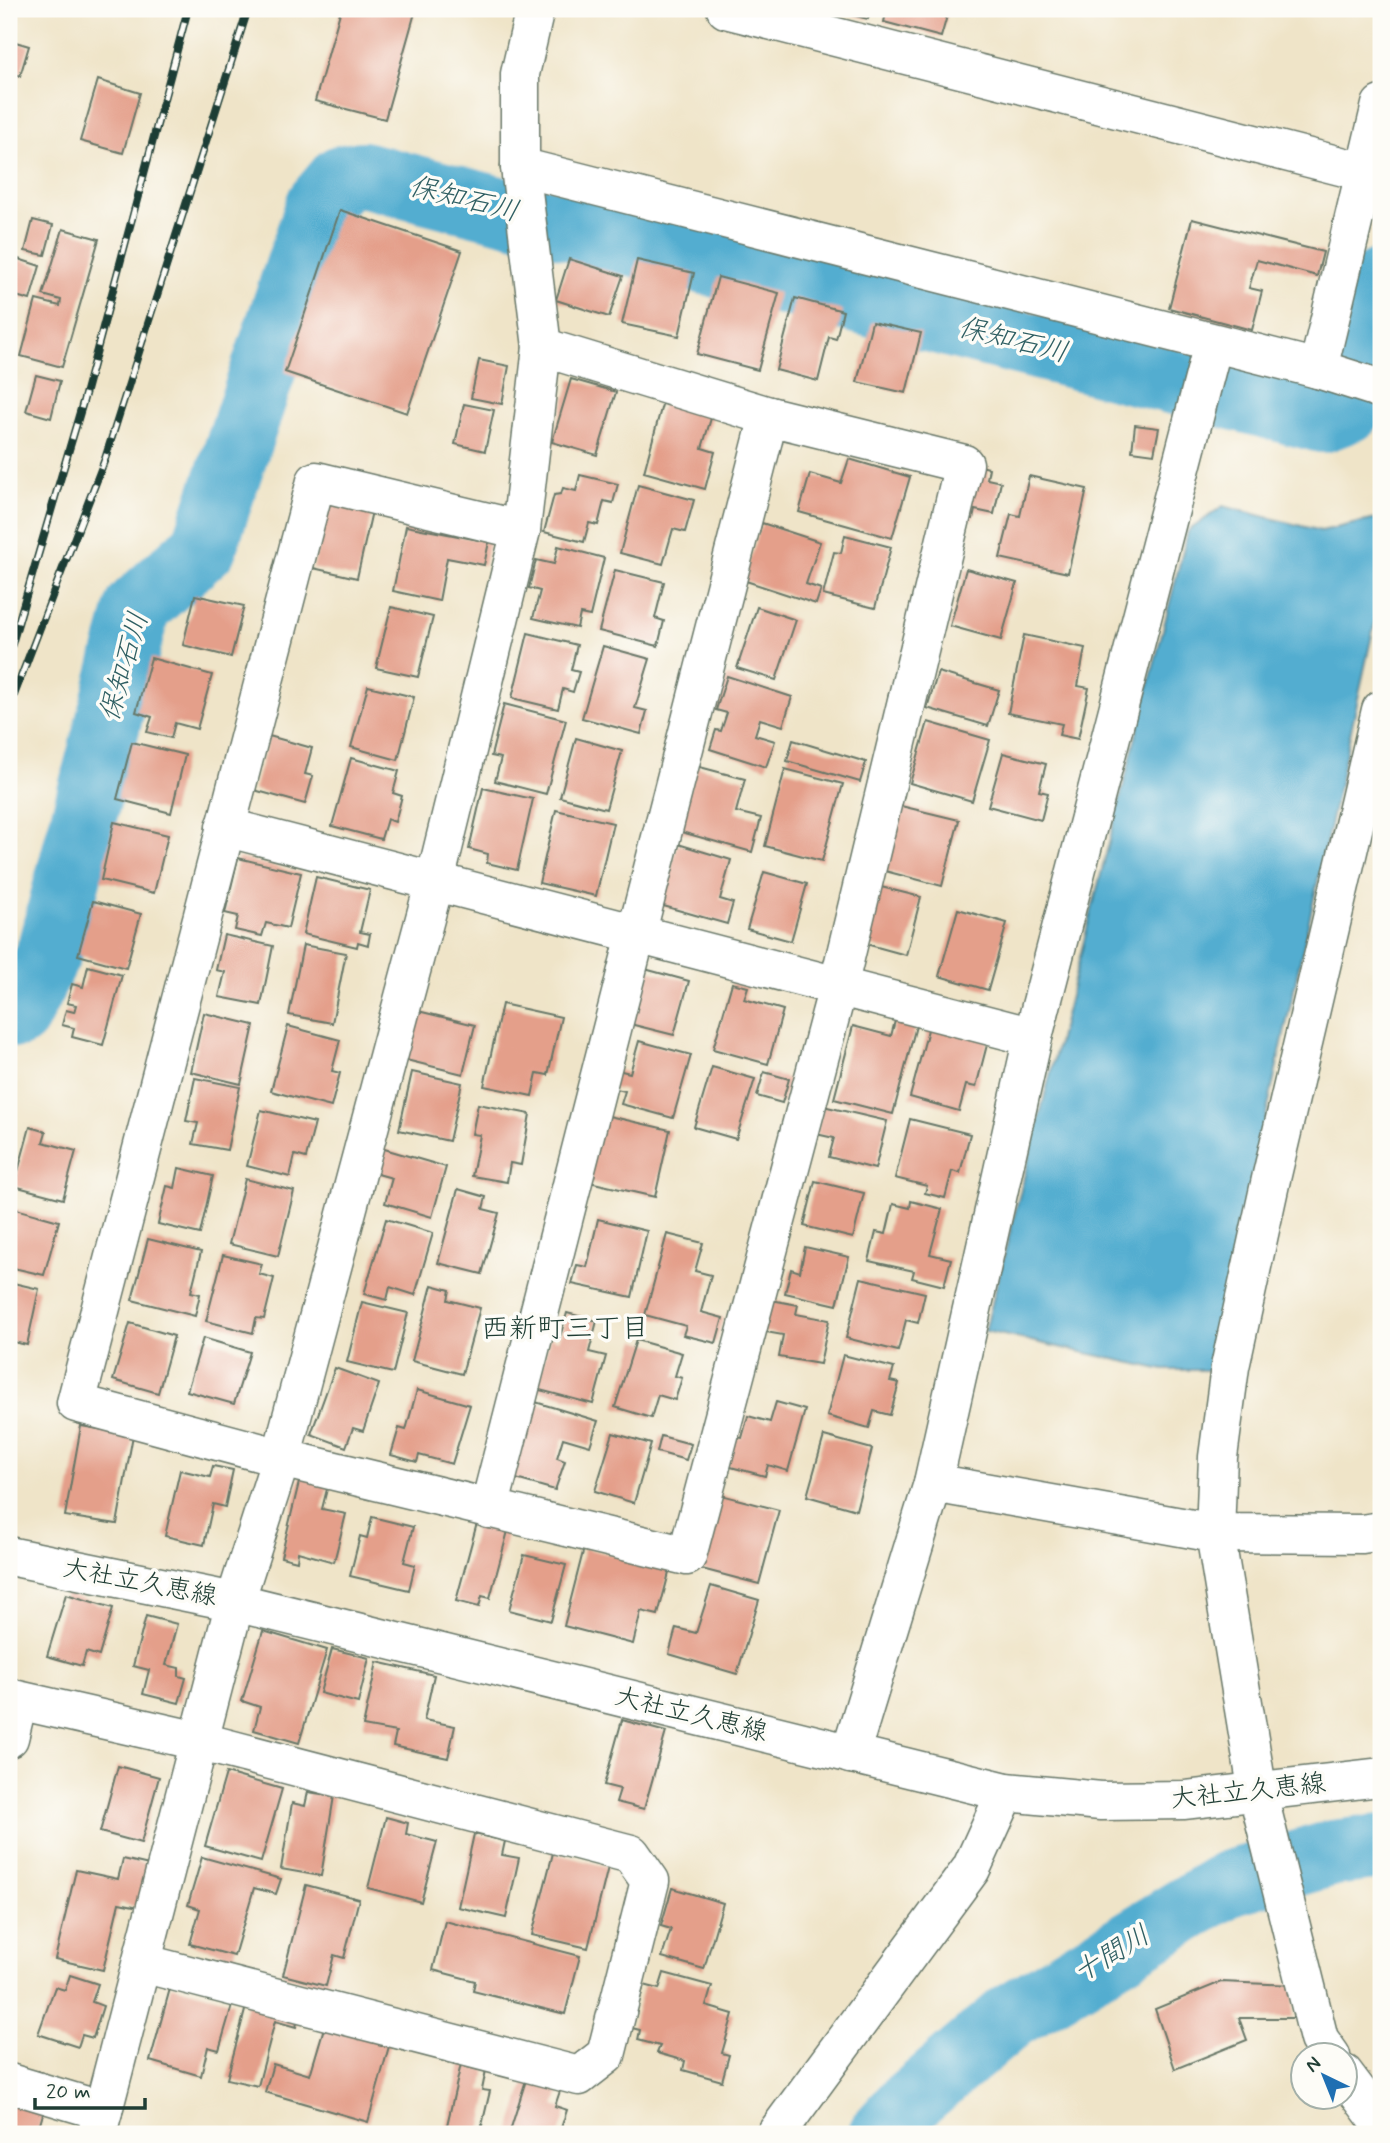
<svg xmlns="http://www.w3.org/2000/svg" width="1390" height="2143" font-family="Mynerve,'Klee One',sans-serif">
<rect width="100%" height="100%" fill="#fdfcf7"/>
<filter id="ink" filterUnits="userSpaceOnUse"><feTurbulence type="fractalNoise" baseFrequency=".0143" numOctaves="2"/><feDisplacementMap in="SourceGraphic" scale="14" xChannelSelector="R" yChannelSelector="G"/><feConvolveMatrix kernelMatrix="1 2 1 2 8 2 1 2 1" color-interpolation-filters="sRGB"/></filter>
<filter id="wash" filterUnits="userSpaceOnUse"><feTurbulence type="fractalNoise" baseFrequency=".00686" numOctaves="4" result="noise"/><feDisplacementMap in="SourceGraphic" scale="28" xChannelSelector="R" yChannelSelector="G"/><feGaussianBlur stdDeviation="1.57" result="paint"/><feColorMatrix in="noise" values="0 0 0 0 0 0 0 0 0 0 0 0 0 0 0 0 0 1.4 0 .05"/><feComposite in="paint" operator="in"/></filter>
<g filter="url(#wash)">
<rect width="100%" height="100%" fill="#efe4c8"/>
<polygon fill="#53add0" stroke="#397582" stroke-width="2" points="1223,506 1321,531 1381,518 1381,594 1210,1370 1164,1370 985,1331 1188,531"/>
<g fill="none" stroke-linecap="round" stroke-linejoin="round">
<g stroke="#53add0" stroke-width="66">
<polyline points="9,1012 18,1015 49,952 138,607 204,547 319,204 341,178 362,174 1322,420 1350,409 1381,281"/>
<polyline points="881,2134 906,2106 1011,2016 1229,1883 1333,1853 1381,1847"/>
</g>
</g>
<g id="blocks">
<g fill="#e49f8a">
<polygon points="341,9 416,9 385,119 315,101"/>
<polygon points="841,9 871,9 868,19 840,12"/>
<polygon points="887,9 949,9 941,37 884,22"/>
<polygon points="9,40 29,46 20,76 9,72"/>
<polygon points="98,80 140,93 123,153 80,141"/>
<polygon points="340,210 462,251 407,413 285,372"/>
<polygon points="1192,219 1323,252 1317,276 1257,260 1249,288 1262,291 1252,330 1169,308"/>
<polygon points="33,220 53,225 45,255 25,251"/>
<polygon points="63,229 99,239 62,367 21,356 36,300 60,306 61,300 43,295"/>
<polygon points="9,256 40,266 30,300 9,294"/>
<polygon points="569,259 623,276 609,317 556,300"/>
<polygon points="637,260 694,273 679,336 622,324"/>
<polygon points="718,277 779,293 758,370 697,354"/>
<polygon points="795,298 843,311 836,339 829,337 818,381 776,370"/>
<polygon points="872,322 921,333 906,393 857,382"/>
<polygon points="479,360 509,366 502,404 471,398"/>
<polygon points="36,375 60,381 51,418 26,411"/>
<polygon points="571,379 616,392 597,455 552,442"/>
<polygon points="663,401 712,415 702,448 715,452 705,489 644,472"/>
<polygon points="464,404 494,410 485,451 455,444"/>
<polygon points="1135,425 1159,428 1154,454 1132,451"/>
<polygon points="849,459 910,477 892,538 799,512 810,474 841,483"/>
<polygon points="976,465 989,468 987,479 1001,482 994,514 975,510 973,519 964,517"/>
<polygon points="580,475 618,484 613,503 604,501 598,525 589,523 584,542 544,532 554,495 561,494 563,488 576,491"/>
<polygon points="1029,476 1087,489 1068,573 1000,558 1011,514 1020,516"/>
<polygon points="638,485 694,500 685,532 673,529 663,564 620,553"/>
<polygon points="329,501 372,511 357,578 313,568"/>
<polygon points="762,523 820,542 806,584 821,589 816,604 743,580"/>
<polygon points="406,526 489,542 484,565 447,558 439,601 393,591"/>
<polygon points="845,535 891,547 875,608 823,595 834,552 841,553"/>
<polygon points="558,546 604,558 590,616 580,614 577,628 533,618 540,591 529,588 536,560 554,564"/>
<polygon points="966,569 1017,583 1001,640 950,626"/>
<polygon points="615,570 664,582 655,618 664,621 658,646 599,631"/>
<polygon points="195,595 244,606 231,657 183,645"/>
<polygon points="391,607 433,617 418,677 376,668"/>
<polygon points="757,607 796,620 776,680 737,668"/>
<polygon points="528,633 577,645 571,670 579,672 573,692 563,689 558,709 512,698"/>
<polygon points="1024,635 1085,648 1078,686 1089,688 1078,739 1059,735 1062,724 1008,713"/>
<polygon points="603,646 650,659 635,708 647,711 641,734 582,718"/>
<polygon points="151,658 212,675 197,729 175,723 171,738 147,732 152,717 136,712"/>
<polygon points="938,672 999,690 988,726 927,708"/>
<polygon points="727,676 792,697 783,726 760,719 755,735 775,741 766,767 710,749 716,730 721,731 727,713 716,710"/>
<polygon points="368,686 414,697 398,760 351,747"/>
<polygon points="504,704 566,720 546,794 495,781 501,758 491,756"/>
<polygon points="928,722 990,740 972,801 910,783"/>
<polygon points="269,736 312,748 305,774 313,776 305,804 254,790"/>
<polygon points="576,738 622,751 606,809 560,797"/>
<polygon points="793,740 866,762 860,782 787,761"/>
<polygon points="132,742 185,755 171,813 117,799"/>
<polygon points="1003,753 1046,764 1039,791 1048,793 1041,820 988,806"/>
<polygon points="351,758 399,771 393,793 402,796 395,822 387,819 381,839 332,826"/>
<polygon points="696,766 745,779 736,812 761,818 752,852 678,831"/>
<polygon points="785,769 843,784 822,861 765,846"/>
<polygon points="483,788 533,799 517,870 487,863 488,854 469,849"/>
<polygon points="901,806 959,820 942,886 885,871"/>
<polygon points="556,810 613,823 596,896 539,883"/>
<polygon points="114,822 168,835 154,893 101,880"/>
<polygon points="678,844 731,860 720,899 733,903 727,924 660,905"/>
<polygon points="238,858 301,873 288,928 266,923 262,936 235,930 238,916 225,913"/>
<polygon points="764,872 807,884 791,941 747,929"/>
<polygon points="316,877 370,890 360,932 370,934 368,945 358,942 357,947 303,934"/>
<polygon points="881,887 921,897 906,955 866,944"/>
<polygon points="93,901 141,914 126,968 78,955"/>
<polygon points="958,909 1007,923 988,990 939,976"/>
<polygon points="224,935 273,946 261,1005 219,997 225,972 216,970"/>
<polygon points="303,945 346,953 332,1023 289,1015"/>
<polygon points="88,966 122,975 103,1045 72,1037 74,1028 62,1025 66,1010 74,1012 76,1005 67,1003 72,984 83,987"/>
<polygon points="641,968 689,981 674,1035 626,1023"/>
<polygon points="732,983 748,987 744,999 783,1010 768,1064 713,1049"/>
<polygon points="502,1004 561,1017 548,1075 537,1073 532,1096 484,1086"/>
<polygon points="414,1010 475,1025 463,1074 402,1059"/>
<polygon points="204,1013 254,1025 241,1084 191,1072"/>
<polygon points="896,1017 917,1022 893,1114 834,1099 853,1026 891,1036"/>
<polygon points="288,1026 340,1040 332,1071 340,1073 331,1107 271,1091"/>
<polygon points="929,1026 988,1041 976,1087 966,1085 959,1111 910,1097"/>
<polygon points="639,1041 691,1055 673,1118 621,1104 625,1091 608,1087 613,1069 630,1073"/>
<polygon points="712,1067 755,1079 736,1139 694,1127"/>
<polygon points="412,1072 462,1083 449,1141 399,1130"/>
<polygon points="764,1072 789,1079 782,1103 757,1096"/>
<polygon points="195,1078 240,1087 227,1150 193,1144 198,1123 186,1121"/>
<polygon points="478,1104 530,1114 521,1165 510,1163 507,1182 472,1176 480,1135 472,1134"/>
<polygon points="823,1106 887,1121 875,1169 829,1157 834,1138 816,1134"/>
<polygon points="261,1110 315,1123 306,1158 295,1155 290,1177 247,1166"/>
<polygon points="600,1114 670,1130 655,1197 585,1181"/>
<polygon points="910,1119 970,1134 960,1173 952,1171 945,1198 925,1193 927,1186 895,1178"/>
<polygon points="30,1127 46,1132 43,1142 76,1151 63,1199 14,1186"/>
<polygon points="381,1148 446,1167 432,1217 385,1203 392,1178 374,1173"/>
<polygon points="179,1168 213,1176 200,1234 158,1224 167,1186 175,1188"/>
<polygon points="245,1179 294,1191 278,1256 229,1244"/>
<polygon points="815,1181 864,1193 853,1238 804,1226"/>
<polygon points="458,1189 486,1197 483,1209 499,1213 482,1274 438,1263"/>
<polygon points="911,1201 942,1209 930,1254 951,1259 944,1286 912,1278 914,1271 869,1261 876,1232 886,1234 893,1204 910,1208"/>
<polygon points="12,1208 59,1221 44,1275 9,1267 9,1221"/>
<polygon points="386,1219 433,1233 415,1295 390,1287 387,1300 364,1294"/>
<polygon points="598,1219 647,1231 632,1297 572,1284 577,1265 587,1267"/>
<polygon points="667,1234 703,1243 695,1271 711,1275 701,1312 723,1318 716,1343 683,1335 686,1326 645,1315"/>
<polygon points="148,1239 201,1252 191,1292 200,1294 195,1316 132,1300"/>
<polygon points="805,1247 849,1257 837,1305 785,1293 791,1269 800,1272"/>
<polygon points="223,1255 262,1264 259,1274 274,1278 264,1319 256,1318 253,1333 206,1321"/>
<polygon points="861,1278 925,1293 918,1323 906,1320 898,1351 846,1338"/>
<polygon points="9,1282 39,1289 27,1345 9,1341"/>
<polygon points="432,1285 450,1290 448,1300 480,1308 462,1374 412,1361"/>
<polygon points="766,1299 798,1305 796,1314 829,1320 820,1364 779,1357 783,1335 760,1331"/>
<polygon points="362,1302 408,1313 393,1373 347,1362"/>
<polygon points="567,1313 597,1321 589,1352 606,1356 593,1404 536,1389 550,1337 559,1340"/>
<polygon points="130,1323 174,1336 158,1393 113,1380"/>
<polygon points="203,1338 250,1352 234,1404 187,1391"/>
<polygon points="636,1340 682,1353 675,1376 682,1378 675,1400 658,1395 651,1418 615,1407"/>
<polygon points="843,1355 894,1368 890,1381 899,1383 890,1415 874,1411 869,1428 827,1416"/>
<polygon points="335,1368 379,1384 363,1431 353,1428 346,1447 311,1434"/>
<polygon points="417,1390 470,1405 452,1464 419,1455 417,1462 391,1455 399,1428 406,1430"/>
<polygon points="532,1401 598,1421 590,1446 563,1438 557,1458 565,1461 555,1490 509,1477"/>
<polygon points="776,1402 805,1410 788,1471 768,1465 765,1476 727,1466 735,1437 742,1438 748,1416 770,1422"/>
<polygon points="81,1426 133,1435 117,1524 65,1516"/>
<polygon points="613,1433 651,1444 634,1503 595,1491"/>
<polygon points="661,1436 691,1444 686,1460 657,1452"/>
<polygon points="824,1436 872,1449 856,1510 807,1496"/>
<polygon points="213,1466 233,1470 225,1507 213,1504 204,1545 165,1536 180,1470 210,1477"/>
<polygon points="301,1474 329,1481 322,1509 346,1514 334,1562 298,1552 297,1561 281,1557"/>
<polygon points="721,1495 779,1510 759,1584 702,1569"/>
<polygon points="372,1517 413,1527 404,1562 415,1565 409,1590 350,1576 360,1536 367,1538"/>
<polygon points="477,1523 508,1531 490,1598 482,1596 479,1607 456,1601"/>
<polygon points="584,1548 670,1569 658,1615 641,1611 633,1644 564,1626"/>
<polygon points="524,1555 566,1565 551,1621 509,1610"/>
<polygon points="711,1586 759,1600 737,1674 669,1654 676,1628 696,1633"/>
<polygon points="66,1594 113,1608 99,1656 86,1652 82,1666 47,1656"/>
<polygon points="146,1616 177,1624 166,1665 179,1668 179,1676 186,1678 179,1703 143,1694 149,1670 133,1666"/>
<polygon points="263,1631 327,1650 299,1743 254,1730 260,1707 242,1701"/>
<polygon points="332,1649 369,1658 358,1703 320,1693"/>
<polygon points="377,1662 434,1675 424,1720 455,1726 448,1758 393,1746 396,1732 363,1726"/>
<polygon points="622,1720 666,1732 644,1809 616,1802 620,1789 604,1785"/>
<polygon points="118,1766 159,1777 141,1843 100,1832"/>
<polygon points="226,1773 282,1789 261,1862 205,1846"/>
<polygon points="308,1792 334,1796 321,1876 281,1869 292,1803 305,1806"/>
<polygon points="386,1817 408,1823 406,1834 437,1842 421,1902 368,1888"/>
<polygon points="474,1834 505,1841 502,1855 519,1858 506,1918 458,1907"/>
<polygon points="553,1853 608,1867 588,1948 532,1935"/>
<polygon points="202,1857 281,1879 276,1894 254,1888 234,1956 190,1944 200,1909 188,1905"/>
<polygon points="123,1859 149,1865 139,1907 119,1903 103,1970 55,1959 76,1870 118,1879"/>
<polygon points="306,1885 359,1899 344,1958 334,1955 326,1986 283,1975"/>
<polygon points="672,1888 723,1903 704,1969 662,1957 671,1929 661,1926"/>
<polygon points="445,1921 580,1956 565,2014 473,1991 475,1981 433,1970"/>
<polygon points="664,1973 712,1986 706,2006 733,2014 722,2053 729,2055 722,2081 683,2070 685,2061 657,2053 660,2046 638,2040 640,2030 632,2028 644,1985 659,1989"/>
<polygon points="70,1975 98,1984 92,2002 103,2006 93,2038 82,2035 78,2047 38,2034 55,1987 65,1990"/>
<polygon points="1221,1982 1295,1985 1293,2018 1239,2018 1247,2040 1175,2069 1155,2009"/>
<polygon points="171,1985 233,2002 219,2050 208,2047 201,2076 150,2061"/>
<polygon points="248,1999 300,2012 296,2027 275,2021 258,2086 227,2079"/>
<polygon points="326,2021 391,2039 368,2122 265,2092 273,2064 310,2075"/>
<polygon points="461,2064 486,2070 482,2090 490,2091 480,2134 445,2134"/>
<polygon points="1381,2073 1381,2091 1372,2080"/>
<polygon points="527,2077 561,2088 555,2106 567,2110 559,2134 509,2134"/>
<polygon points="9,2097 45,2107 38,2131 48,2134 9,2134"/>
</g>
</g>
</g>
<g filter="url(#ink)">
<use href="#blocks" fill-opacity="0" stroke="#687768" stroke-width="2"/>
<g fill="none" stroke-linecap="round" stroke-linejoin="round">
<defs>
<g id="street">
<polyline points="726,9 1364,172"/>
<polyline points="520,167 1318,369 1381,389"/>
<polyline points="1318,369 1381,105"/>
<polyline points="521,530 316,481 76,1403 281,1458 687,1556 838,987 964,464 769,416 542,347"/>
<polyline points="225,827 1033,1037"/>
<polyline points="933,1483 1215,1533 1362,1534 1381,1531"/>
<polyline points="489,1509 769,416"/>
<polyline points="9,1698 198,1741 631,1854 650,1881 606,2055 579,2076 142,1963"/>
<polyline points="9,1738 18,1701"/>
<polyline points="850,1754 933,1483 1033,1037 1213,344"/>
<polyline points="1331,2056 1319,2039 1258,1794 1215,1533 1218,1457 1230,1367 1271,1179 1381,710"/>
<polyline points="1344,2074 1381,2123"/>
<polyline points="9,2083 103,2111"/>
<polyline points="97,2134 235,1602 281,1458 435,881 521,530 542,347 520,167 520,74 535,9"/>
<polyline points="776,2134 971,1869 1006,1792"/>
</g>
<polyline id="secondary" points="9,1556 235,1602 1006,1792 1101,1801 1185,1800 1381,1777"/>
</defs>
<use href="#street" stroke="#687768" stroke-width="41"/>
<use href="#secondary" stroke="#687768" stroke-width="41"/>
<use href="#street" stroke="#fff" stroke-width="38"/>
<use href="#secondary" stroke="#fff" stroke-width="38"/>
<defs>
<g id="rail">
<polyline points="9,654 83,402 188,9"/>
<polyline points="9,708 105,459 248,9"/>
</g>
</defs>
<use href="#rail" stroke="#1f3d34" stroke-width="8"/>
<use href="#rail" stroke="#fdfcf7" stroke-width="5" stroke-dasharray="16" stroke-linecap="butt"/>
</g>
</g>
<g text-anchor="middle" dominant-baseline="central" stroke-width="7" stroke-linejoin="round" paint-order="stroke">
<g font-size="26" fill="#1f3d34" stroke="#fdfcf7">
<text transform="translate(140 1583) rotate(11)">大社立久恵線</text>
<text transform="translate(691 1715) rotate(14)">大社立久恵線</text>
<text transform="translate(1248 1792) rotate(-6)">大社立久恵線</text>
</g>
<g font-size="28" font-style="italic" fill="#2f5f63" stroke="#fdfcf7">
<text transform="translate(464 200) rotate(14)">保知石川</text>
<text transform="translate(1013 341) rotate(14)">保知石川</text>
<text transform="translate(125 667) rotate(-74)">保知石川</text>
<text transform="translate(1112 1955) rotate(-31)">十間川</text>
</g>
<g font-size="28" fill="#1f3d34" stroke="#fdfcf7">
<text x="565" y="1329">西新町三丁目</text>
</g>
</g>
<rect width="1390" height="2143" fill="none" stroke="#fdfcf7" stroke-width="35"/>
<g transform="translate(1324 2076) rotate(317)"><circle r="33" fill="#fdfcf7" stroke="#a4b0a9" stroke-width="2"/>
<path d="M0-5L12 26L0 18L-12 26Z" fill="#1f6fb2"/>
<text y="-10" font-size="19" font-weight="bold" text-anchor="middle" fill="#1f3d34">N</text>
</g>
<path d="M35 2098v10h110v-10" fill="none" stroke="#1f3d34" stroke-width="3.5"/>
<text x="46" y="2098" font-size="21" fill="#1f3d34" stroke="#fdfcf7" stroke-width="5" paint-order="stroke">20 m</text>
</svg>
